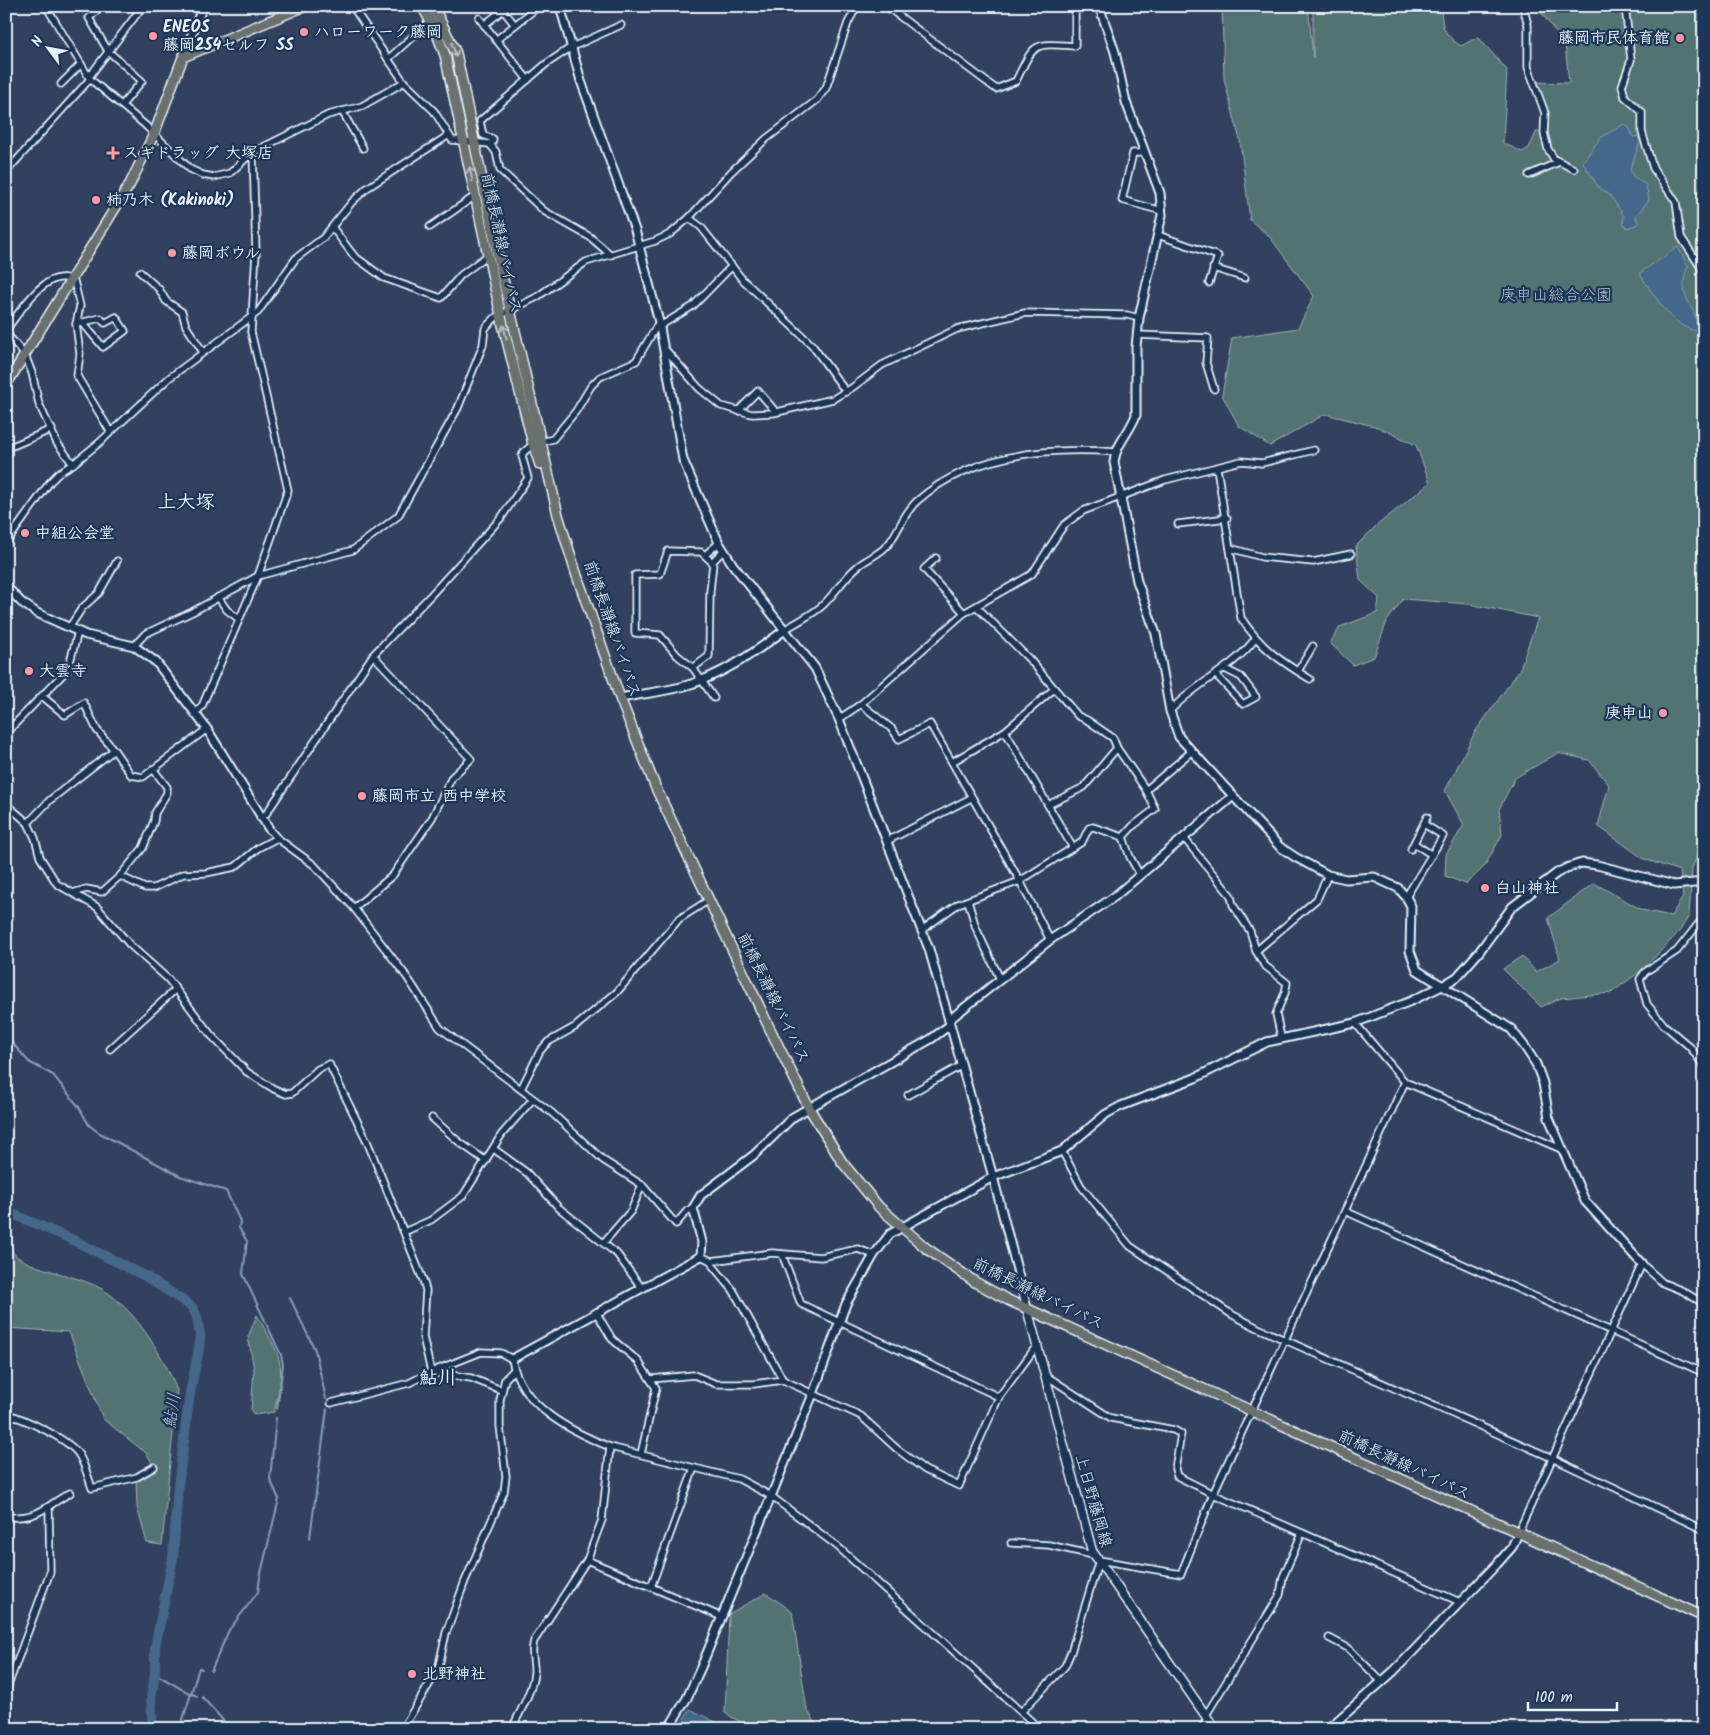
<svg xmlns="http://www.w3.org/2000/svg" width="1710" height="1735" font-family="Kalam,'Klee One',sans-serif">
<rect width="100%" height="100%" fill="#32415f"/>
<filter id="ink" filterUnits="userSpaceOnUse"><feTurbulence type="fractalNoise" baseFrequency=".02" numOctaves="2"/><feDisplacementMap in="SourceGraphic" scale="10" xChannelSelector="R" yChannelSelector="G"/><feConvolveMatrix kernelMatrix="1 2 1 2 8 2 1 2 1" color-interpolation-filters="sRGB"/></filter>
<g filter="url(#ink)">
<g fill="#537372" stroke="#9eb2b5">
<path d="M1222,6H1296L1309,13L1313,58V6H1441C1442,27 1443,34 1461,46L1478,37L1507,70L1503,143L1522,152L1529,148L1537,131L1542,132L1547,114L1536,82L1569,83L1565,44L1536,6H1704V837L1692,869L1689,916L1679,932L1642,970L1611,993L1561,998L1541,1007L1503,969L1522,956L1536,972L1560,959L1548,918L1594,883L1642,910L1671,916L1683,897L1680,871L1644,859L1598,826L1609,785L1589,760L1558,753L1515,778L1499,809L1502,835L1484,867L1466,884L1445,876L1446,854L1464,825L1445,791L1475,732L1519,671L1538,618L1469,604L1403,599L1387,621L1374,657L1353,665L1330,643L1340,627L1377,613L1379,598L1360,580L1356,546L1376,526L1430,483L1416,445L1378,427L1325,414L1270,446L1239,426L1222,395L1232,338L1298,328L1314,296L1269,236L1250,220L1240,140L1224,79Z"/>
<path d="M6,1240C10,1245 13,1255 19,1258C42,1272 77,1275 102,1289C135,1309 163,1355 177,1390L162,1545L147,1543L137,1507L136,1479L156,1469L146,1453L103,1419L69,1332L6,1328Z"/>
<path d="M257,1315C281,1357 287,1363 274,1412L255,1415L251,1411L254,1369L248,1337Z"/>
<polygon points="766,1593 792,1611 807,1710 820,1729 752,1729 725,1713 729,1614"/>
</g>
<g fill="#44678a" stroke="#869eb6">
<polygon points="1624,124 1630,129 1633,137 1638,136 1640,142 1630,169 1633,176 1646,185 1649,200 1636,216 1638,224 1628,228 1623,224 1624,216 1610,195 1598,187 1583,162 1600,138"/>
<path d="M1678,247L1688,266C1674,299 1700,307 1697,331C1674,329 1654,295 1641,276V272Z"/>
<polygon points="690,1709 729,1729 677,1729"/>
</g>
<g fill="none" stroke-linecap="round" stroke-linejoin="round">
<g stroke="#869eb6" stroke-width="2">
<polyline points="6,880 6,891"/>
<polyline points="6,1036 29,1062 53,1075 79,1107 89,1125 98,1132 180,1176 226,1191 240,1221 239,1228 247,1241 243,1274 281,1355 283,1365 277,1409"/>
<polyline points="290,1298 315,1350 326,1399"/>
<polyline points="310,1538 327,1409"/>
<polyline points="211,1671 229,1630 258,1592 260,1577 279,1499 270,1479 276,1418"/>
<path d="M155,1674C170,1681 181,1691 197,1696"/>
<polyline points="202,1697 231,1729"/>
<polyline points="180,1729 199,1668 202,1669"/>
</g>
<polyline stroke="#44678a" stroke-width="10" points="6,1211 71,1239 145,1276 185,1302 192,1307 197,1317 200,1335 199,1349 190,1393 178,1486 173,1558 155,1647 155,1674 151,1698 153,1729"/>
<defs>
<g id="minor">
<polyline points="46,6 90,79 145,125 190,169 203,175 214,177 230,173 253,152 328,115 362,106 404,82"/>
<polyline points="102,6 89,18 108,51 142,81 122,105"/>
<polyline points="352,6 388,59 404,82 434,111 452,140 490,144 496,152 500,170 544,211 590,237 611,255"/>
<path d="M886,6L996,89L1016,81C1035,42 1032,43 1075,46V9L1079,6"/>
<polyline points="1523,6 1528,25 1528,67 1545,113 1544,133 1548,149 1554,159 1574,169"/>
<polyline points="1625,6 1631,60 1622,86 1625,97 1642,112 1642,132 1653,168 1676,202 1681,237 1704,272"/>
<polyline points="479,18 528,80"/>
<polyline points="484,25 503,10 515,25"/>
<polyline points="496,40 539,6"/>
<polyline points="388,59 431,20"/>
<polyline points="89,77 143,6"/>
<polyline points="61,84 81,64"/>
<polyline points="342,111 363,148"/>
<polyline points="491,146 493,139 483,135 480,121 546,64 570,48 621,25"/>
<polyline points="1145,153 1133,153 1122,200 1162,211"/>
<polyline points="6,172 90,79"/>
<polyline points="1529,175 1559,162"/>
<polyline points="689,218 701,227 742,279 812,345 846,392"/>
<polyline points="332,227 354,256 384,278 441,298 461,275 488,255"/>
<polyline points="430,227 475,196"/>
<polyline points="1158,235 1218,256 1209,283"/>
<polyline points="1213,268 1245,278"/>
<polyline points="140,272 159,289 166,301 182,312 186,326 203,352"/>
<polyline points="76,324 100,318 105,323 116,317 125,331 103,347 82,322"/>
<polyline points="660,326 693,306 732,266"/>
<path d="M6,330C20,312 47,265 74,281L80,306L76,324L80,354L77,376L110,431"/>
<polyline points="6,333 25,355 32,373 39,404 57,443 73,464"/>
<polyline points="1137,335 1208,338 1206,363 1214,389"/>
<polyline points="664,348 699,388 721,406 752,414 773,413 833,399 853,387 882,365 957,329 1025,313 1127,315 1139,318"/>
<polyline points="738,411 758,391 776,412"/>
<polyline points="6,447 15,445 52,429"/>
<path d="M1217,468L1241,618C1261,648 1280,661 1310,679"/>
<polyline points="1178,524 1227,518"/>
<polyline points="6,543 50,482 60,472 73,464 99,443 169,378 258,312 296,258 323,238 352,202 367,188 449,135"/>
<polyline points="1230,548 1262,557 1313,562 1351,554"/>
<polyline points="705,555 719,543"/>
<polyline points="936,558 924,569 964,613"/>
<polyline points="712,562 724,550"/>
<polyline points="218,597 227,610 239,619"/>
<polyline points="977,607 1030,660 1078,716 1087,720 1113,738 1117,748 1146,790 1155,809 1133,826 1123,837"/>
<polyline points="69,628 82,608 99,593 117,561"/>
<path d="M786,629C798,621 814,614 824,604C836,592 844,578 857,567C867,558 882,554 890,542C900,528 904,513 917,501C970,454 1048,447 1115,452"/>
<polyline points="134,646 145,634 192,612 258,576 353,550 398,516 458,408 483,345 485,329 488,325 495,318 537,297 586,262 655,241 670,234 689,218 731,172 766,139 817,100 826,88 848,23 857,6"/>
<polyline points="693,668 709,656 710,591 713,563 701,552 668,551 660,574 635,575 635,633 660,635 677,655 693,668 714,698"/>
<polyline points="1298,671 1313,646"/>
<polyline points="1216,675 1243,704 1256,697 1241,677 1225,669"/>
<polyline points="42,696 65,715 84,703 97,730 114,750"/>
<polyline points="861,704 892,729 899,739 930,724 1020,881 1050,940"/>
<path d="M1170,711C1195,683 1233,669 1255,639"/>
<polyline points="196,713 202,706 258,576 288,490 251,332 256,253 253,152"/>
<polyline points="839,719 861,704 964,613 1032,574 1064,525 1083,511 1165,480 1241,461 1262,463 1314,450"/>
<polyline points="1005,731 1073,848"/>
<polyline points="6,733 68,669 78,632"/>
<polyline points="952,762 1005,731 1054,689"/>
<polyline points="1146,790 1191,752"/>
<polyline points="6,804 28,823 35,838 40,857 57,884 97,907 130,945 168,979 211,1035 247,1072 274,1089 286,1094 292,1093 318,1069 329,1064 367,1141 423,1280 426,1290 423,1337 431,1372 471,1378 501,1390"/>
<polyline points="1048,805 1084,787 1117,748"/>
<polyline points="260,818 266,814 373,655 430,596 501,518 528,478 522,456 524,452 533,444 553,439 576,411 591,386 600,377 636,361 659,322"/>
<polyline points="28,823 50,800 114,750 131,775 143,777 207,729"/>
<polyline points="269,829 277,838 314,865 354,908 407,977 440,1028 552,1113 603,1160 642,1185 676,1224 687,1211 693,1208"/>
<polyline points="1123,837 1130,857 1140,875"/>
<polyline points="1184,838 1231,896 1233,905 1250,931 1256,951 1264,965 1287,983 1285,993 1276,1014 1281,1037"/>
<polyline points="887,841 971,798"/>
<polyline points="1415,844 1432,855"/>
<polyline points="1411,849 1427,817"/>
<polyline points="120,876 143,848 154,821 155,813 167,793 167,787 153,769"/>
<polyline points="73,893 86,889 102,892 120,876 145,888 154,888 183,874 206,873 235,867 258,848 277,838"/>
<polyline points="1406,897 1443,836 1424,824"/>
<polyline points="968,901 976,928 1000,979"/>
<polyline points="354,908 393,875 432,818 452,777 471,759 373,655"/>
<polyline points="1704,917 1677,951 1645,972 1640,979 1647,1004 1664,1025 1690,1047 1704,1066"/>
<polyline points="922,930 958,904 1020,881 1082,842 1089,828 1093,827 1123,837"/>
<polyline points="1256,951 1317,899 1328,875"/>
<polyline points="1355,1023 1405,1082 1561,1149"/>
<polyline points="110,1049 176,989"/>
<polyline points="521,1089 540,1051 548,1042 575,1027 617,992 679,919 709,900"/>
<polyline points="908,1095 962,1065"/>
<polyline points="432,1118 459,1142 486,1161"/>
<polyline points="494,1149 527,1173 559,1208 617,1254 641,1287"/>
<polyline points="1062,1151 1081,1186 1130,1246 1231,1314 1258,1328 1552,1458 1704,1530"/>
<polyline points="1345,1211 1704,1373"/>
<polyline points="404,1232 431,1220 463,1196 502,1134 533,1099"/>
<polyline points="604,1242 631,1211 642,1185"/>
<polyline points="782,1254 801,1304 999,1397"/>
<polyline points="701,1256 711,1261 772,1253 821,1257 858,1249 874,1255"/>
<polyline points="711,1261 713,1266 733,1290 783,1380"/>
<polyline points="596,1312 612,1339 638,1361 656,1388 641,1454"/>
<polyline points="1045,1375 1111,1418 1174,1430 1181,1434 1175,1469 1177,1476 1213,1494 1460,1602"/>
<polyline points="651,1379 694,1375 716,1384 754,1384 783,1380 861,1416 897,1449 925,1470 959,1486 999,1397 1038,1344"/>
<path d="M331,1403L409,1383L431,1372L481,1352L501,1353L512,1359C520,1406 570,1431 610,1447L739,1479L771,1496L837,1546L1040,1729"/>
<path d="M6,1414C24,1418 70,1440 79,1455C85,1465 88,1477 92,1488L137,1477L154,1467"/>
<path d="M6,1517C40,1519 44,1507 70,1493"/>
<polyline points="1518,1533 1642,1264 1663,1283 1683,1291 1704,1304"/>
<polyline points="1011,1543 1049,1545 1093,1555"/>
<polyline points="587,1560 722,1617"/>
<polyline points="651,1587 694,1468"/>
<polyline points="1329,1638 1348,1648 1382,1682"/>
<polyline points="6,1691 50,1572 49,1508"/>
<polyline points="1021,1712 1065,1666 1071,1652 1099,1560 1181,1574 1213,1494 1405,1082"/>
<polyline points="1206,1715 1280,1595 1283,1577 1302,1533"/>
<polyline points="402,1729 438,1670 446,1633 465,1581 504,1492 506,1476 500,1426 500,1400 505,1379 514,1370"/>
<path d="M512,1729C520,1711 532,1692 534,1673C535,1661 530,1653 534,1641L587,1560L602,1520L610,1447"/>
<polyline points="1201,1729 1208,1718"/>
</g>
<g id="tertiary">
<polyline points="560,6 581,81 635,230 659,322 683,460 719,543 733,565 815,668 839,719 929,949 993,1177 1027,1308"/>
<path d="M1099,6L1115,52L1126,102L1160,193L1162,215L1139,318L1136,347V415C1130,432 1116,444 1114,462L1137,581L1156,634L1170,711L1179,737L1280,847L1295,857L1328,875L1346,879L1374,877L1398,888L1406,897L1411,906L1410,951L1417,970L1511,1029L1525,1047L1536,1064L1543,1083L1549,1118L1585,1201L1642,1264"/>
<polyline points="183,57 203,6"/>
<polyline points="6,586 21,602 37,613 86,635 134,646 156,662 207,729 269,829"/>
<path d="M620,698C641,694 661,692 681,687C720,677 754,653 786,629"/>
<polyline points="949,1020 1050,940 1114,897 1233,796"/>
<polyline points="512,1359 701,1256 702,1242 693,1208 701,1195 754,1155 793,1117 931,1039 950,1025"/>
<polyline points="668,1729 687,1698 702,1665 813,1394 846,1304 874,1255 890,1234 993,1177 1062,1151 1106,1114 1121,1106 1195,1078 1267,1042 1355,1023 1411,1001 1442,986 1457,977 1479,952 1512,907 1557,873 1569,867 1582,863 1597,865 1674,885 1704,882"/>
<polyline points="1328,1729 1394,1671 1497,1564 1512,1547 1518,1533"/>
</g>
<polyline id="secondary" points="1027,1308 1092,1551 1215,1729"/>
<g id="primary">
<polyline points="422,6 435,29 445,55 503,325 533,444 540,465"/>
<polyline points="433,6 456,53 501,271 558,515 576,573 620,698 655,786 768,1025 809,1108 842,1162 879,1207 926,1248 975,1282 1008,1300 1704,1617"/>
</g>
<polyline id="trunk" points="6,385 130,184 154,134 183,57 305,6"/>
</defs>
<use href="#minor" stroke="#e8f1f8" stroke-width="9"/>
<use href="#tertiary" stroke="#e8f1f8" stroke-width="11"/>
<use href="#secondary" stroke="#e8f1f8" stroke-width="11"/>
<use href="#primary" stroke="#e8f1f8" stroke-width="12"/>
<use href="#trunk" stroke="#e8f1f8" stroke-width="12"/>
<use href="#minor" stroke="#1d3557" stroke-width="5.5"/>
<use href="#tertiary" stroke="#1d3557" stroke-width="7"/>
<use href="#secondary" stroke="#1d3557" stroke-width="8"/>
<use href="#primary" stroke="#6a706d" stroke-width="9"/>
<use href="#trunk" stroke="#6a706d" stroke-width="9"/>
</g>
<defs><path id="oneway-shaft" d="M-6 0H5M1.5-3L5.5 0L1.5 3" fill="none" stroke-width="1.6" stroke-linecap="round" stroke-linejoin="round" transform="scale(1.25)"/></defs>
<g stroke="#b6bdc0">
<use href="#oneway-shaft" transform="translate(454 50) rotate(73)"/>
<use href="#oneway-shaft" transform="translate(471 174) rotate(-102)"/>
<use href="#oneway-shaft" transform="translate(505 332) rotate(-104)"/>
</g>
</g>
<g fill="#ff9aa2" stroke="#1d3557" stroke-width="2">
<circle cx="304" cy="32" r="5"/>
<circle cx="153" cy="36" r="5"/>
<circle cx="1680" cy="38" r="5"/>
<path d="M110.5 145.5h5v5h5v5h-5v5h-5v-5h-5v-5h5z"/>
<circle cx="96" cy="200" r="5"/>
<circle cx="172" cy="253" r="5"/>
<circle cx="25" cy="533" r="5"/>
<circle cx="29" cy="671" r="5"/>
<circle cx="1663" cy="713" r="5"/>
<circle cx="362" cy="796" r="5"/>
<circle cx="1485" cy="888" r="5"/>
<circle cx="412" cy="1674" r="5"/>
</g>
<g text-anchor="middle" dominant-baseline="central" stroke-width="4.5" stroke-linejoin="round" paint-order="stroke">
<g font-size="16" font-weight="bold" fill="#e8f1f8" stroke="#1d3557" text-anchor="start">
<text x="163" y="27">ENEOS<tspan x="163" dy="18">藤岡254セルフ SS</tspan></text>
<text x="314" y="32">ハローワーク藤岡</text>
<text x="1670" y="38" text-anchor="end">藤岡市民体育館</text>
<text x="123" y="153">スギドラッグ 大塚店</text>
<text x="106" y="200">柿乃木 (Kakinoki)</text>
<text x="182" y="253">藤岡ボウル</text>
<text x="35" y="533">中組公会堂</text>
<text x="39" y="671">大雲寺</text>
<text x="1653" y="713" text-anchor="end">庚申山</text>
<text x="372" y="796">藤岡市立 西中学校</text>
<text x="1495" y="888">白山神社</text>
<text x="422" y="1674">北野神社</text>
</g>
<g font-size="16" fill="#e8f1f8" stroke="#1d3557">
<text transform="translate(501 243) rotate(78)">前橋長瀞線バイパス</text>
<text transform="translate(612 629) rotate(71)">前橋長瀞線バイパス</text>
<text transform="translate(773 998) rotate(64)">前橋長瀞線バイパス</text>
<text transform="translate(1038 1294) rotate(26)">前橋長瀞線バイパス</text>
<text transform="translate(1404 1465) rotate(25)">前橋長瀞線バイパス</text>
<text transform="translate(1093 1501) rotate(74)">上日野藤岡線</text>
</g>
<g font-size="16" fill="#b4c5c9" stroke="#1d3557">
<text x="1556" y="295">庚申山総合公園</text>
</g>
<g font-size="18" font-style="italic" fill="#afc1d2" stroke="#1d3557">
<text transform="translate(173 1411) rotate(-81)">鮎川</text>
</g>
<g font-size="19" font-weight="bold" fill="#e8f1f8" stroke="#1d3557">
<text x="186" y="503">上大塚</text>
<text x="438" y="1379">鮎川</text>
</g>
</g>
<rect width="1710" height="1735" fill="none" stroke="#1d3557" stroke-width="25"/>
<rect x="12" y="12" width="1685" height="1710" fill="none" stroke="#e8f1f8" stroke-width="2" filter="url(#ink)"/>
<g transform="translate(48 48) rotate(302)" stroke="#1d3557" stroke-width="4" paint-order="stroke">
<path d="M0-4L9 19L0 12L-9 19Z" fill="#e8f1f8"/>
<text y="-8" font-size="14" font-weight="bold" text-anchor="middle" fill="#e8f1f8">N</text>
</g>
<path d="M1528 1702v8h89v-8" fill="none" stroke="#e8f1f8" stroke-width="2.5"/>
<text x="1535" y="1702" font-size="15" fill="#e8f1f8" stroke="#1d3557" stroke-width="4" paint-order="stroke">100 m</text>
</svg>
